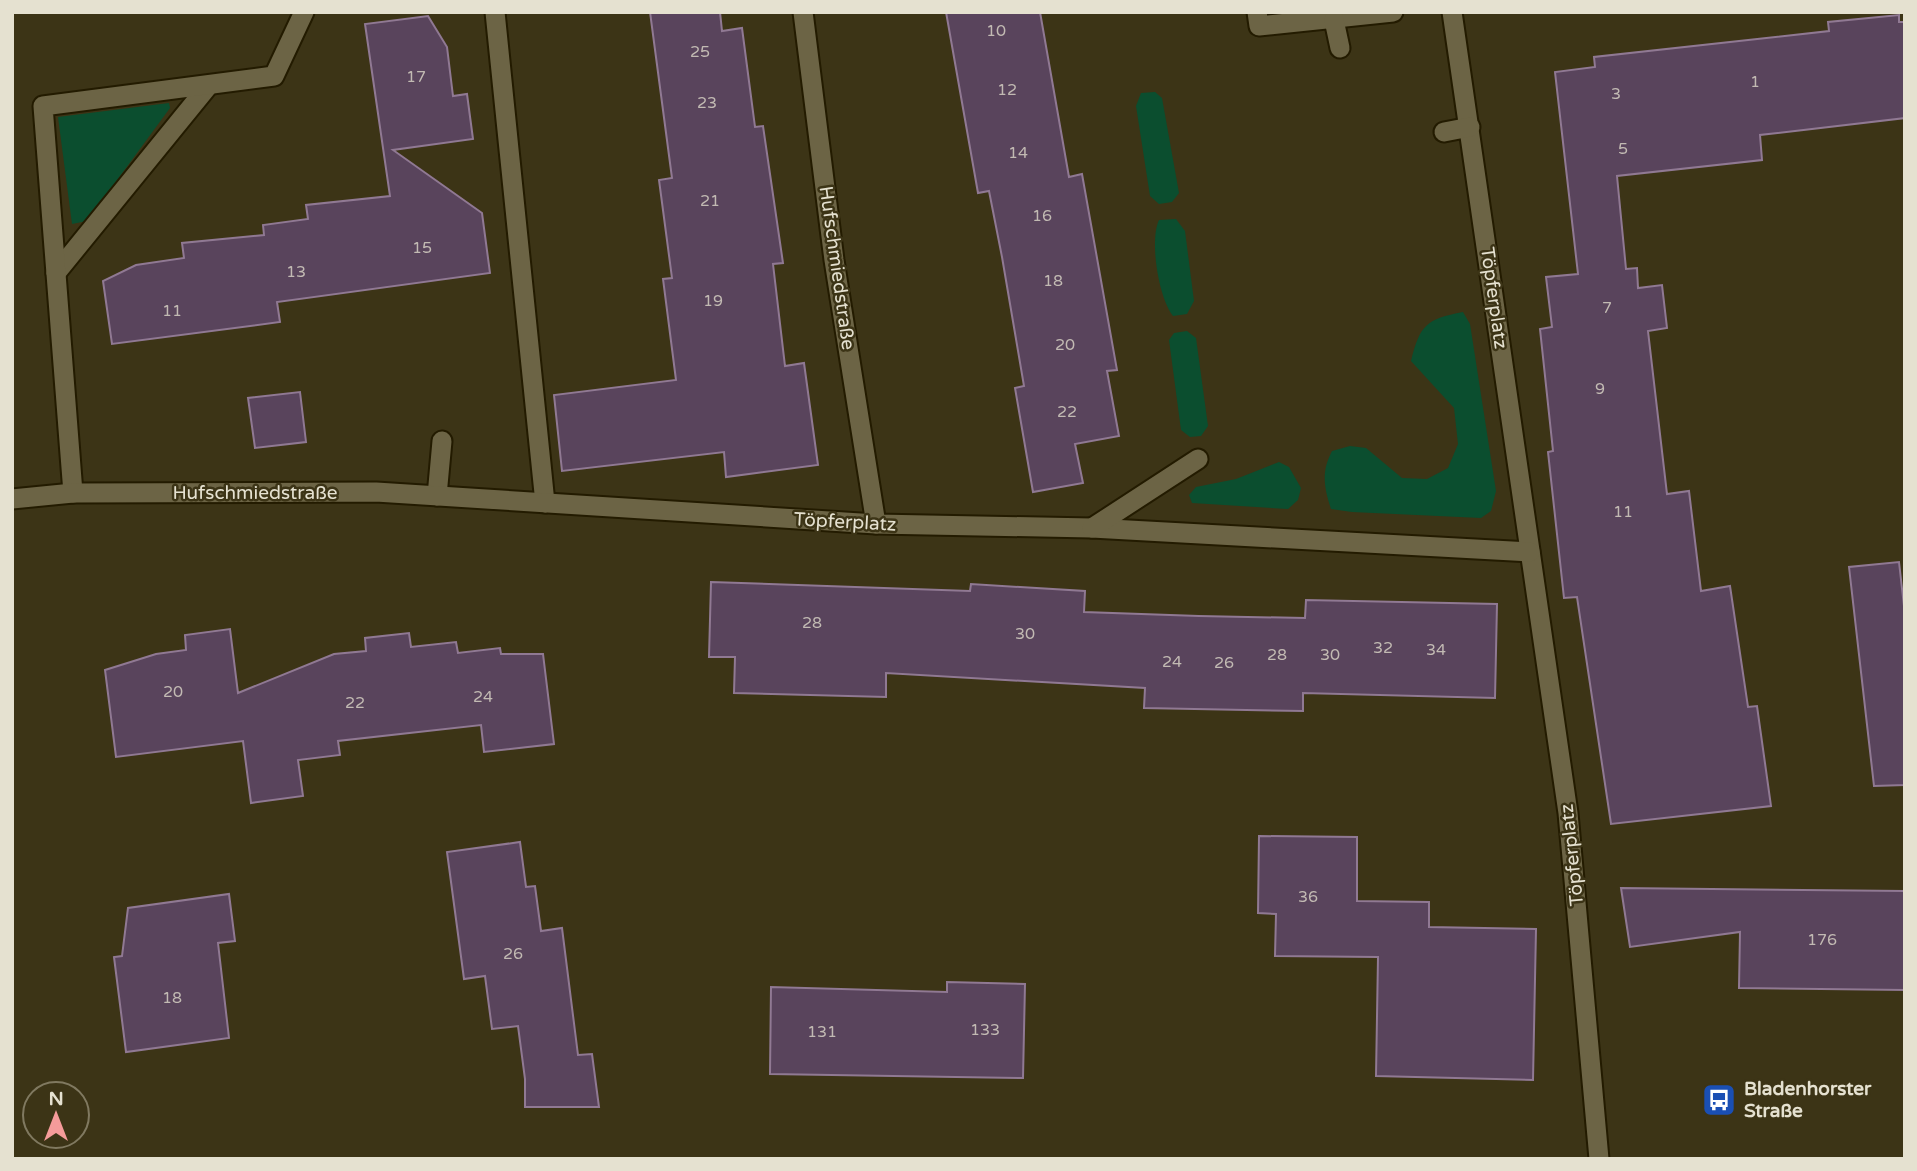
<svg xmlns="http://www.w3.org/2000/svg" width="1917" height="1171" font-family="'Varela Round',sans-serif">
<rect width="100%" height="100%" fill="#3c3416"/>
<g fill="#0b4e2f">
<polygon points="1155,92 1162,98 1179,193 1172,202 1159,204 1150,196 1136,106 1141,93"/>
<polygon points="169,103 170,108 87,221 72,224 58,117"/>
<path d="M1176,219L1185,231L1194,301L1187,314L1173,316C1159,299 1149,241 1159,220Z"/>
<path d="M1463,312L1470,324L1496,491L1491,511L1481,518L1352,512L1331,509C1324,487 1321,472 1332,451L1350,446L1366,448L1402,478L1427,479L1448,468L1458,444L1454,408L1411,361C1420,325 1426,319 1463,312Z"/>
<polygon points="1187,331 1196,338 1208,426 1201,436 1190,437 1181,430 1169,340 1174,333"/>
<polygon points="1279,462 1289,467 1301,488 1298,500 1288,509 1192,503 1189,495 1196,487 1236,479"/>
</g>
<g fill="#59445c" stroke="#907993" stroke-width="2">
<polygon points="650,12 720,12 722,31 742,28 755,127 763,126 783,263 773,264 785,366 804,363 818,465 726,477 724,452 562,471 554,395 676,380 663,279 672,278 659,180 672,178"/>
<polygon points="946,12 1040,12 1069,177 1082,174 1117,370 1107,371 1119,436 1075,444 1083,483 1033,492 1015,388 1024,386 1002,257 989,191 978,193"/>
<polygon points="1899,15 1899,22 1905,22 1905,118 1760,135 1762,160 1617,176 1626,269 1637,268 1638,288 1662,285 1667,328 1648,331 1667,494 1689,491 1701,591 1730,586 1748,707 1757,706 1771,806 1611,824 1577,597 1564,598 1548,452 1553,451 1540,329 1552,327 1546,277 1578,274 1555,72 1595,67 1594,57 1829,31 1828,22"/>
<polygon points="428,16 447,47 453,96 467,94 473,139 393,150 482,213 490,273 277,302 280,322 112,344 103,281 136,265 184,258 182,243 264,235 263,225 308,219 306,205 390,196 365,24"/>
<polygon points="300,392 306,442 255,448 248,398"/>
<polygon points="1899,562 1905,615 1905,785 1874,786 1849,567"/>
<polygon points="711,582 970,591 971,584 1085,591 1084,612 1199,616 1305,618 1306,600 1497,604 1495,698 1303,693 1303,711 1144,708 1145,688 886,673 886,697 734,693 735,657 709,657"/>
<polygon points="230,629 238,693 334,654 366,651 365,638 409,633 411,647 456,642 458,653 500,648 501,654 543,654 554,744 484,752 481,725 338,741 340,755 298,760 303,796 251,803 243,741 116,757 105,670 156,654 186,650 185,635"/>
<polygon points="1259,836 1357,837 1357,901 1429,902 1429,927 1536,929 1533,1080 1376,1076 1378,957 1275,956 1276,914 1258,913"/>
<polygon points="520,842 526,887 535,886 541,931 562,928 578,1055 592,1054 599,1107 525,1107 525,1079 518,1026 492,1029 485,976 464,979 447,852"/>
<polygon points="1621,888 1905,891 1905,990 1739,988 1740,932 1630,947"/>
<polygon points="229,894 235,941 218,943 229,1038 126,1052 114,957 122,956 128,908"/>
<polygon points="947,982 1025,984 1023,1078 770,1074 771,987 947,992"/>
</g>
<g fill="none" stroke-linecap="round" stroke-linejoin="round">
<defs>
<g id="minor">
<polyline points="495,12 545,503"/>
<polyline points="803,12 834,260 876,524"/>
<polyline points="1257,12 1259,26 1393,12"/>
<polyline points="1452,12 1568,813 1599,1159"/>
<polyline points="1334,20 1340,48"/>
<polyline points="1444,132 1470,127"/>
<polyline points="56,273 209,85"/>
<polyline points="73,493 43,106 274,76 304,12"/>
<polyline points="437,496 442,441"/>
<polyline points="12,499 73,493 376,492 876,524 1092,528 1530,552"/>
<polyline points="1092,528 1198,459"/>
</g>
</defs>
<use href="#minor" stroke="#231b00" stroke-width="23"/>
<use href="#minor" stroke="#6c6445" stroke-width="19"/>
</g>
<defs>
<symbol id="bus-square" viewBox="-11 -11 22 22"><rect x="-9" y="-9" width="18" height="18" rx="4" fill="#1a4fb4" stroke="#3c3416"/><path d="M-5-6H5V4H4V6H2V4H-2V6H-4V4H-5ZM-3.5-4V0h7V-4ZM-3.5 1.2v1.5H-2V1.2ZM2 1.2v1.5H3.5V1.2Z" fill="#fff"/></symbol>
</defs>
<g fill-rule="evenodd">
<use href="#bus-square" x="1700" y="1081" width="38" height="38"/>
</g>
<g text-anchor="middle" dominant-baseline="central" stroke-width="5" stroke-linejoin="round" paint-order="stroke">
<g font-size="16" fill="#c2bab3">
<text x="996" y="31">10</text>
<text x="700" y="52">25</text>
<text x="416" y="77">17</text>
<text x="1755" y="82">1</text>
<text x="1007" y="90">12</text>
<text x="1616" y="94">3</text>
<text x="707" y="103">23</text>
<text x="1623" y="149">5</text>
<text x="1018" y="153">14</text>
<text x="710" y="201">21</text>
<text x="1042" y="216">16</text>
<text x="422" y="248">15</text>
<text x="296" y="272">13</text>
<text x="1053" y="281">18</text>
<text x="713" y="301">19</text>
<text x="1607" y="308">7</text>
<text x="172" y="311">11</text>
<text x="1065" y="345">20</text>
<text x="1600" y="389">9</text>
<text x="1067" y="412">22</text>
<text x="1623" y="512">11</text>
<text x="812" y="623">28</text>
<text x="1025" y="634">30</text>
<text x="1383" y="648">32</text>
<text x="1436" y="650">34</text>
<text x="1277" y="655">28</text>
<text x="1330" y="655">30</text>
<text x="1172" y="662">24</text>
<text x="1224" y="663">26</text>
<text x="173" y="692">20</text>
<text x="483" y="697">24</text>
<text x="355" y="703">22</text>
<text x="1308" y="897">36</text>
<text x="1822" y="940">176</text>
<text x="513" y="954">26</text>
<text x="172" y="998">18</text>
<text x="985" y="1030">133</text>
<text x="822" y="1032">131</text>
</g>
<g font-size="19" fill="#e5e1d0" stroke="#3c3416">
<text transform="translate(837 268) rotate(82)">Hufschmiedstraße</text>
<text transform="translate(1494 298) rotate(82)">Töpferplatz</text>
<text x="255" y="493">Hufschmiedstraße</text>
<text transform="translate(845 522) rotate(3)">Töpferplatz</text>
<text transform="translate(1572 855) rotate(-96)">Töpferplatz</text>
</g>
<g font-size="19" font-weight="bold" fill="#e5e1d0" stroke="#3c3416" text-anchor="start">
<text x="1744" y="1089">Bladenhorster<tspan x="1744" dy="22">Straße</tspan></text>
</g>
</g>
<rect width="1917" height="1171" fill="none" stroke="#e5e1d0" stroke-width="28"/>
<g transform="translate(56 1115)"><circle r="33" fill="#3c3416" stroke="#807960" stroke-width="2"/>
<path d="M0-5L12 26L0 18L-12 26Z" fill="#f59b9a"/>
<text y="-10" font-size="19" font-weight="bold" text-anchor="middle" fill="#e5e1d0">N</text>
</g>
</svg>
